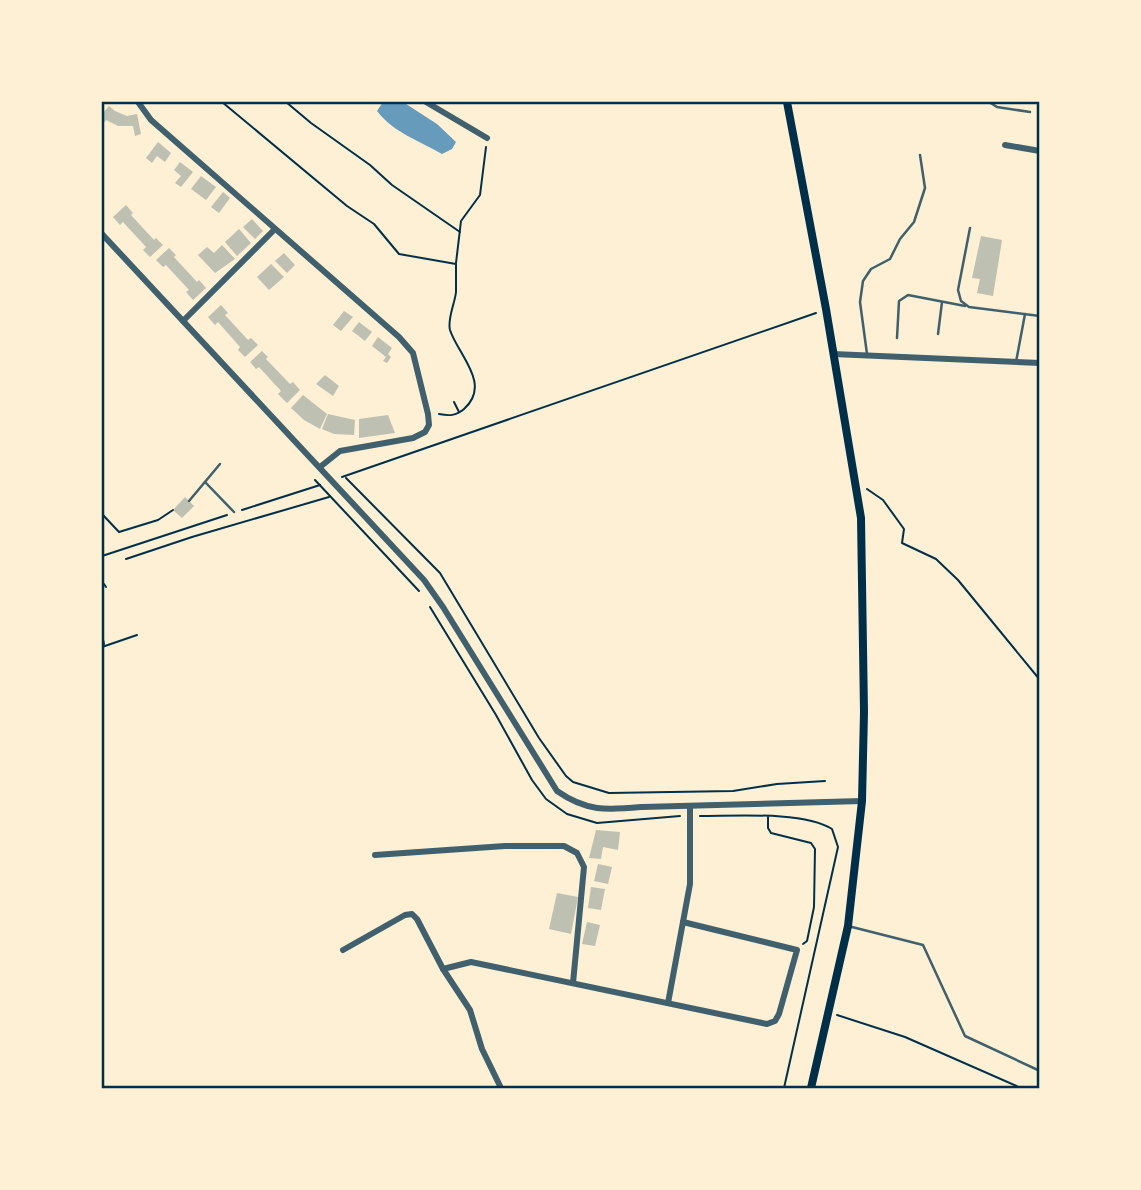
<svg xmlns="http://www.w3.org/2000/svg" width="1141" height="1190" font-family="Quicksand,sans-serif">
<rect width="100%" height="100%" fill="#fdf0d5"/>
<path fill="#669bbc" d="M383,102H403L437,124L456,142L452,149L442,154C418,140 394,133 377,111Z"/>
<g fill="#bec0b2">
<polygon points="109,106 115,111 127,116 137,114 141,134 135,136 133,126 118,126 106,120 102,125 102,114"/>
<polygon points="158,142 171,153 165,162 157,156 152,163 146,158"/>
<polygon points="180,162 193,172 181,187 175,183 181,176 174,170"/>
<polygon points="201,176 216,187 206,200 191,189"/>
<polygon points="223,192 230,198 219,213 211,207"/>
<polygon points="126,205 133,213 131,215 154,240 156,238 163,245 150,257 143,250 146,247 123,222 120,225 113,217"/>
<polygon points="252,219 263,231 255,239 243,227"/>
<polygon points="239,229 251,243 237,256 225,242"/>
<polygon points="981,236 1002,240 993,296 977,293 980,279 972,278"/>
<polygon points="222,245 235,259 215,273 198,255 207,247 214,253"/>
<polygon points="169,248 176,255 174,257 197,282 199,280 206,288 193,300 186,292 189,290 166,265 163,267 156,260"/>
<polygon points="284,253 295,265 287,273 275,261"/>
<polygon points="271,264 284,277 269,290 257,277"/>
<polygon points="221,305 228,313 225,315 248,340 251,338 258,345 245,357 238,350 240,347 218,322 215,325 208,317"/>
<polygon points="344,311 353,317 341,331 333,325"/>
<polygon points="359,322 372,332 365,341 352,331"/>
<polygon points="378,337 392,348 388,354 391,357 387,363 383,361 386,357 372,346"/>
<polygon points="262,351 268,357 266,359 290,384 293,382 300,390 287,403 278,394 281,391 259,367 256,369 250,362"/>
<polygon points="325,375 339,386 333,396 316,384"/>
<polygon points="303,395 327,414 320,429 304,420 291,408"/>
<polygon points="328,414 355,420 354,435 334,434 322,429"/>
<polygon points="388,415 395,433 359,438 359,419"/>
<polygon points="185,497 194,506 182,518 173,510"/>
<polygon points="596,830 620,832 618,850 603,847 601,859 589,858"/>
<polygon points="598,864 612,867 608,884 594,881"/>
<polygon points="591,887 605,889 601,910 588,908"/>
<polygon points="557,893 578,897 571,934 549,929"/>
<polygon points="587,922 600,925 595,946 582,944"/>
</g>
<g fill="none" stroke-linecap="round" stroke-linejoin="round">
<g stroke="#003049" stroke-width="2">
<path d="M222,102L347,206L374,224L399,254L456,264C456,274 456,283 456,292C455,303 447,319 450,330C458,355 492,384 464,409C456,416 449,416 439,414"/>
<polyline points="286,102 311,123 370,165 392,185 460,232"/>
<polyline points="456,263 461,221 480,195 486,147"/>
<polyline points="454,402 459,412"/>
<polyline points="342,477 816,313"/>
<polyline points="346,478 440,573 539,738 566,776 573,782 609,793 733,791 777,784 825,781"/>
<polyline points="315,480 419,591"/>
<polyline points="867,489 883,500 904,529 902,543 936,559 958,580 1040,680"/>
<polyline points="242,510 320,485"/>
<polyline points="102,514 119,532 158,520 173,510"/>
<polyline points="102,556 227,515"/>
<polyline points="126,559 192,537 329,497"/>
<polyline points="102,584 104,584 106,587"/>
<polyline points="430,607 496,715 532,780 546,799 567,814 597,823 680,816"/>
<polyline points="102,635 104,644"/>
<polyline points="102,647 137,635"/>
<path d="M700,816C735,816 804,811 832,829L838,847L784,1088"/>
<polyline points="768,817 768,828 771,833 811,843 815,849 814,907 807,941 803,944"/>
<polyline points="837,1015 905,1037 1021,1088"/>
<polyline points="102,1086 107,1088"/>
</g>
<g stroke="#3f606c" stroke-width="2.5">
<polyline points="989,102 997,107 1030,112"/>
<polyline points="970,228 958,290 961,301 969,307 1040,316"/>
<polyline points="938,334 942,302"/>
<polyline points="897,338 899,301 908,295 965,306"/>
<polyline points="867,354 860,302 863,281 871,269 890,259 900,239 914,222 925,188 920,155"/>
<polyline points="1016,362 1025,314"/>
<polyline points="205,482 234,512"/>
<polyline points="189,501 220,464"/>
<polyline points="852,927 923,945 965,1036 1040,1071"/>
</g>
<g stroke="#3f606c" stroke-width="6">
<polyline points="138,102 151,120 399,337 413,353 428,414 429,425 425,432 413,438 340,451 320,467"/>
<polyline points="426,102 487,138"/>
<polyline points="1005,145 1040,151"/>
<path d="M102,234L424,580L443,607L557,791C587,812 607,810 642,807L862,801"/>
<polyline points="183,321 274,230"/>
<polyline points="833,354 1040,363"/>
<polyline points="375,855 505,846 564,846 577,853 584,867 573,983"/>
<polyline points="343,950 405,915 412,914 417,919 443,969 470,1010 482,1049 501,1088"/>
<polyline points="443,969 471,962 767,1024 775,1021 779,1014 797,950 683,922"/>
<polyline points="668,1003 690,884 690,806"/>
</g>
<polyline stroke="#003049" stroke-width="8" points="787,102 826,309 861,518 864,712 862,801 848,926 811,1088"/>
</g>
<rect width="1141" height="1190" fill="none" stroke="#fdf0d5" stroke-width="206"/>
<rect x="103" y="103" width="935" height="984" fill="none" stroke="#003049" stroke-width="2.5"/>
</svg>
